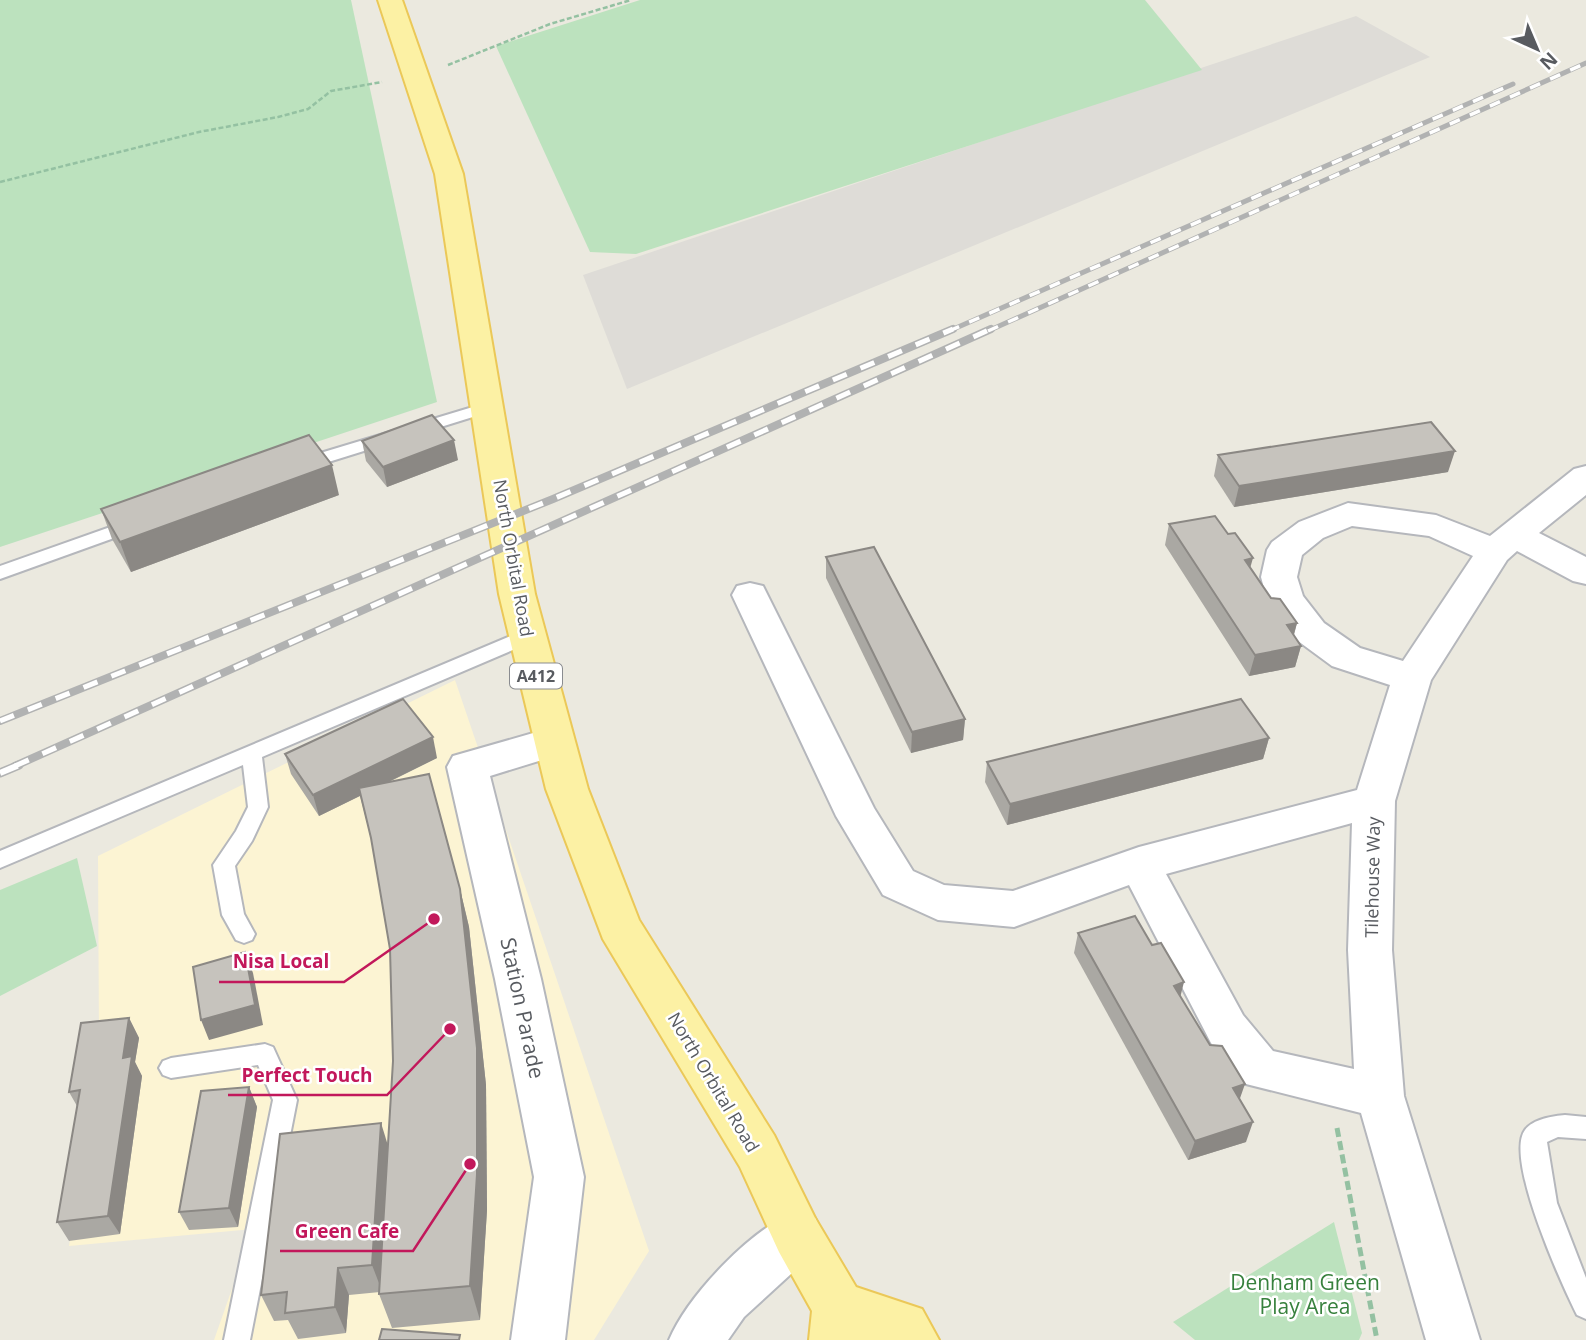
<svg xmlns="http://www.w3.org/2000/svg" width="1586" height="1340" font-family="'Open Sans',sans-serif">
<rect width="100%" height="100%" fill="#ebe9df"/>
<polygon fill="#fcf4d3" points="455,680 649,1251 594,1340 214,1340 253,1229 69,1246 99,1040 98,856"/>
<polygon fill="#dedcd7" points="1356,16 1430,57 627,389 583,275"/>
<g fill="#bce2be">
<polygon points="0,0 351,0 437,402 0,547"/>
<polygon points="640,0 1145,0 1202,70 636,254 590,252 496,46"/>
<polygon points="77,858 97,946 0,996 0,890"/>
<polygon points="1334,1222 1362,1333 1359,1340 1195,1340 1173,1322"/>
</g>
<g fill="none" stroke-linecap="round" stroke-linejoin="round">
<defs>
<g id="lane">
<polygon points="486,403 492,405 494,408 492,411 306,469 294,469 292,465 294,461"/>
<polygon points="133,519 142,525 139,529 0,579 0,566"/>
<polygon points="527,629 534,631 536,636 534,641 262,757 268,807 252,841 235,866 244,914 255,934 252,940 244,943 236,940 222,915 213,865 236,831 248,807 243,765 0,868 0,851"/>
<polygon points="265,1044 273,1047 297,1100 250,1340 224,1340 273,1100 258,1065 171,1078 163,1075 159,1068 163,1061 171,1058"/>
<path d="M1565,1115L1586,1117V1139L1558,1137L1547,1142L1557,1203L1586,1278V1319L1577,1315C1562,1285 1504,1158 1525,1130C1533,1119 1553,1116 1565,1115Z"/>
</g>
<g id="street">
<path d="M1586,466V495L1539,533L1586,557V584L1573,581L1517,551L1507,560L1431,680L1395,801L1392,950L1404,1096L1480,1340H1426L1361,1113L1242,1083L1211,1043L1129,885L1014,927L938,920L883,895L836,816L732,595L737,586L750,583L763,586L874,808L913,871L944,885L1013,891L1139,847L1357,790L1390,685L1332,666L1298,641L1267,599L1261,577L1267,550L1272,542L1299,522L1348,503L1436,515L1490,536L1574,469ZM1352,526L1429,536L1473,556L1403,661L1360,648L1324,623L1303,596L1297,577L1302,555L1323,538ZM1352,823L1348,950L1354,1069L1273,1051L1243,1015L1166,874Z"/>
<polygon points="554,727 568,732 574,742 568,752 490,776 541,979 584,1177 565,1340 511,1340 534,1177 495,979 447,767 453,756"/>
</g>
<path id="secondary" d="M797,1211L815,1218L823,1235L815,1252L744,1317L728,1340H669C688,1295 752,1228 797,1211Z"/>
<polygon id="primary" points="378,0 402,0 463,174 535,594 588,789 639,920 774,1135 815,1218 856,1287 922,1309 939,1340 809,1340 812,1311 779,1252 740,1167 603,939 546,789 499,594 435,174"/>
</defs>
<use href="#lane" stroke="#b5b7bc" stroke-width="4"/>
<use href="#street" stroke="#b5b7bc" stroke-width="4"/>
<use href="#secondary" stroke="#b5b8be" stroke-width="4"/>
<use href="#primary" stroke="#ebc858" stroke-width="4"/>
<g stroke="#94c1a2" stroke-width="2.5" stroke-dasharray="5 2.5" stroke-linecap="butt">
<polyline points="448,65 550,24 631,0"/>
<polyline points="0,182 199,132 278,117 308,109 331,91 382,82"/>
</g>
<polyline stroke="#94c1a2" stroke-width="5" stroke-dasharray="9 4.5" stroke-linecap="butt" points="1337,1128 1377,1340"/>
<use href="#lane" fill="#fff" fill-rule="evenodd"/>
<use href="#street" fill="#fff" fill-rule="evenodd"/>
<use href="#secondary" fill="#fff" fill-rule="evenodd"/>
<use href="#primary" fill="#fcf1a4" fill-rule="evenodd"/>
<defs>
<g id="rail-far2">
<polyline points="949,331 1513,84"/>
<polyline points="988,331 1586,63"/>
</g>
<g id="rail-far1">
<polyline points="0,721 553,499 953,329"/>
<polyline points="15,766 991,329"/>
</g>
<polyline id="rail" points="0,773 19,765"/>
</defs>
<use href="#rail-far2" stroke="#b1b2b2" stroke-width="5"/>
<use href="#rail-far1" stroke="#b1b2b2" stroke-width="8"/>
<use href="#rail" stroke="#b1b2b2" stroke-width="9"/>
<use href="#rail-far2" stroke="#fff" stroke-width="3.5" stroke-dasharray="11" stroke-linecap="butt"/>
<use href="#rail-far1" stroke="#fff" stroke-width="5" stroke-dasharray="15" stroke-linecap="butt"/>
<use href="#rail" stroke="#fff" stroke-width="6" stroke-dasharray="19" stroke-linecap="butt"/>
</g>
<g fill="#aaa8a3">
<polygon points="362,441 458,460 387,487 366,461"/>
<polygon points="1218,455 1448,472 1234,507 1214,476"/>
<polygon points="339,495 131,572 112,539 101,509"/>
<polygon points="1169,524 1228,534 1271,598 1297,623 1294,635 1301,646 1295,667 1249,676 1165,545"/>
<polygon points="826,557 965,719 963,740 911,753 826,578"/>
<polygon points="1269,738 1263,759 1007,825 985,782 987,762"/>
<polygon points="285,754 437,758 389,782 460,889 469,927 486,1085 487,1210 480,1320 392,1328 379,1294 380,1292 349,1295 346,1333 298,1339 288,1320 274,1321 261,1295 388,1146 393,1061 390,949 371,838 360,796 319,816 291,774"/>
<polygon points="1078,933 1180,996 1240,1100 1246,1142 1188,1160 1074,953"/>
<polygon points="129,1018 139,1038 135,1062 142,1076 120,1234 69,1241 57,1222 77,1106 69,1092"/>
<polygon points="249,1087 257,1107 238,1227 189,1230 179,1212"/>
</g>
<g fill="#8b8884">
<polygon points="454,440 458,460 387,487 383,467"/>
<polygon points="1455,451 1448,472 1234,507 1239,486"/>
<polygon points="332,465 339,495 131,572 120,542"/>
<polygon points="1253,558 1247,579 1245,560"/>
<polygon points="1297,623 1291,644 1287,625"/>
<polygon points="1301,646 1295,667 1249,676 1255,655"/>
<polygon points="965,719 963,740 911,753 912,732"/>
<polygon points="433,737 437,758 319,816 313,795"/>
<polygon points="1269,738 1263,759 1007,825 1010,804"/>
<polygon points="460,889 469,927 486,1085 487,1210 480,1320 470,1286"/>
<polygon points="245,952 253,973 263,1025 209,1040 201,1020"/>
<polygon points="1184,982 1179,1002 1174,986"/>
<polygon points="129,1018 139,1038 135,1062 142,1076 120,1234 108,1216 123,1058"/>
<polygon points="1245,1084 1238,1104 1233,1088"/>
<polygon points="249,1087 257,1107 238,1227 229,1208"/>
<polygon points="1253,1122 1246,1142 1188,1160 1195,1141"/>
<polygon points="381,1123 390,1152 382,1291 372,1265"/>
<polygon points="338,1268 349,1295 346,1333 335,1307"/>
</g>
<g fill="#c6c3bd" stroke="#8b8884" stroke-width="2">
<polygon points="432,415 454,440 383,467 362,441"/>
<polygon points="1431,422 1455,451 1239,486 1218,455"/>
<polygon points="309,435 332,465 120,542 101,509"/>
<polygon points="1215,516 1228,534 1235,533 1253,558 1245,560 1271,598 1280,599 1297,623 1287,625 1301,646 1255,655 1169,524"/>
<polygon points="874,547 965,719 912,732 826,557"/>
<polygon points="403,699 433,737 313,795 285,754"/>
<polygon points="1241,699 1269,738 1010,804 987,762"/>
<polygon points="429,774 460,889 477,1048 477,1174 470,1286 379,1294 393,1061 390,949 371,838 359,788"/>
<polygon points="1135,916 1152,945 1161,943 1184,982 1174,986 1210,1045 1222,1046 1245,1084 1233,1088 1253,1122 1195,1141 1078,933"/>
<polygon points="245,952 255,1005 201,1020 193,967"/>
<polygon points="129,1018 123,1058 132,1056 108,1216 57,1222 80,1090 69,1092 81,1023"/>
<polygon points="249,1087 229,1208 179,1212 201,1091"/>
<polygon points="381,1123 372,1265 338,1268 335,1307 285,1313 287,1292 261,1295 280,1134"/>
<polygon points="382,1329 460,1335 459,1340 379,1340"/>
</g>
<g text-anchor="middle" dominant-baseline="central" stroke-width="5" stroke-linejoin="round" paint-order="stroke">
<rect fill="#fff" stroke="#8a8c90" stroke-width="2" x="510" y="663.5" width="52" height="25" rx="5"/>
<g font-size="16" font-weight="bold" fill="#585b60">
<text x="536" y="676">A412</text>
</g>
<g font-size="18" fill="#585b60" stroke="#fff">
<text transform="translate(514 558) rotate(80)">North Orbital Road</text>
<text transform="translate(1372 877) rotate(-89)">Tilehouse Way</text>
<text transform="translate(714 1082) rotate(59)">North Orbital Road</text>
</g>
<g font-size="21" fill="#585b60" stroke="#fff">
<text transform="translate(523 1008) rotate(78)">Station Parade</text>
</g>
<g font-size="21" fill="#37813d" stroke="#fff">
<text x="1305" y="1282">Denham Green<tspan x="1305" dy="24">Play Area</tspan></text>
</g>
</g>
<path fill="none" stroke="#c2185b" stroke-width="2.5" d="M434 919L344 982H219M450 1029L387 1095H228M470 1164L413 1251H280"/>
<g fill="#c2185b" stroke="#fff" stroke-width="2.5">
<circle cx="434" cy="919" r="7"/>
<circle cx="450" cy="1029" r="7"/>
<circle cx="470" cy="1164" r="7"/>
</g>
<g font-size="19" text-anchor="middle" font-weight="bold" fill="#c2185b" stroke="#fff" stroke-width="5" stroke-linejoin="round" paint-order="stroke">
<text x="281" y="968">Nisa Local</text>
<text x="307" y="1082">Perfect Touch</text>
<text x="347" y="1238">Green Cafe</text>
</g>
<g transform="translate(1537 49) rotate(136)" stroke="#ffffff" stroke-width="5" paint-order="stroke">
<path d="M0-5L12 26L0 18L-12 26Z" fill="#585b60"/>
<text y="-10" font-size="19" font-weight="bold" text-anchor="middle" fill="#585b60">N</text>
</g>
</svg>
